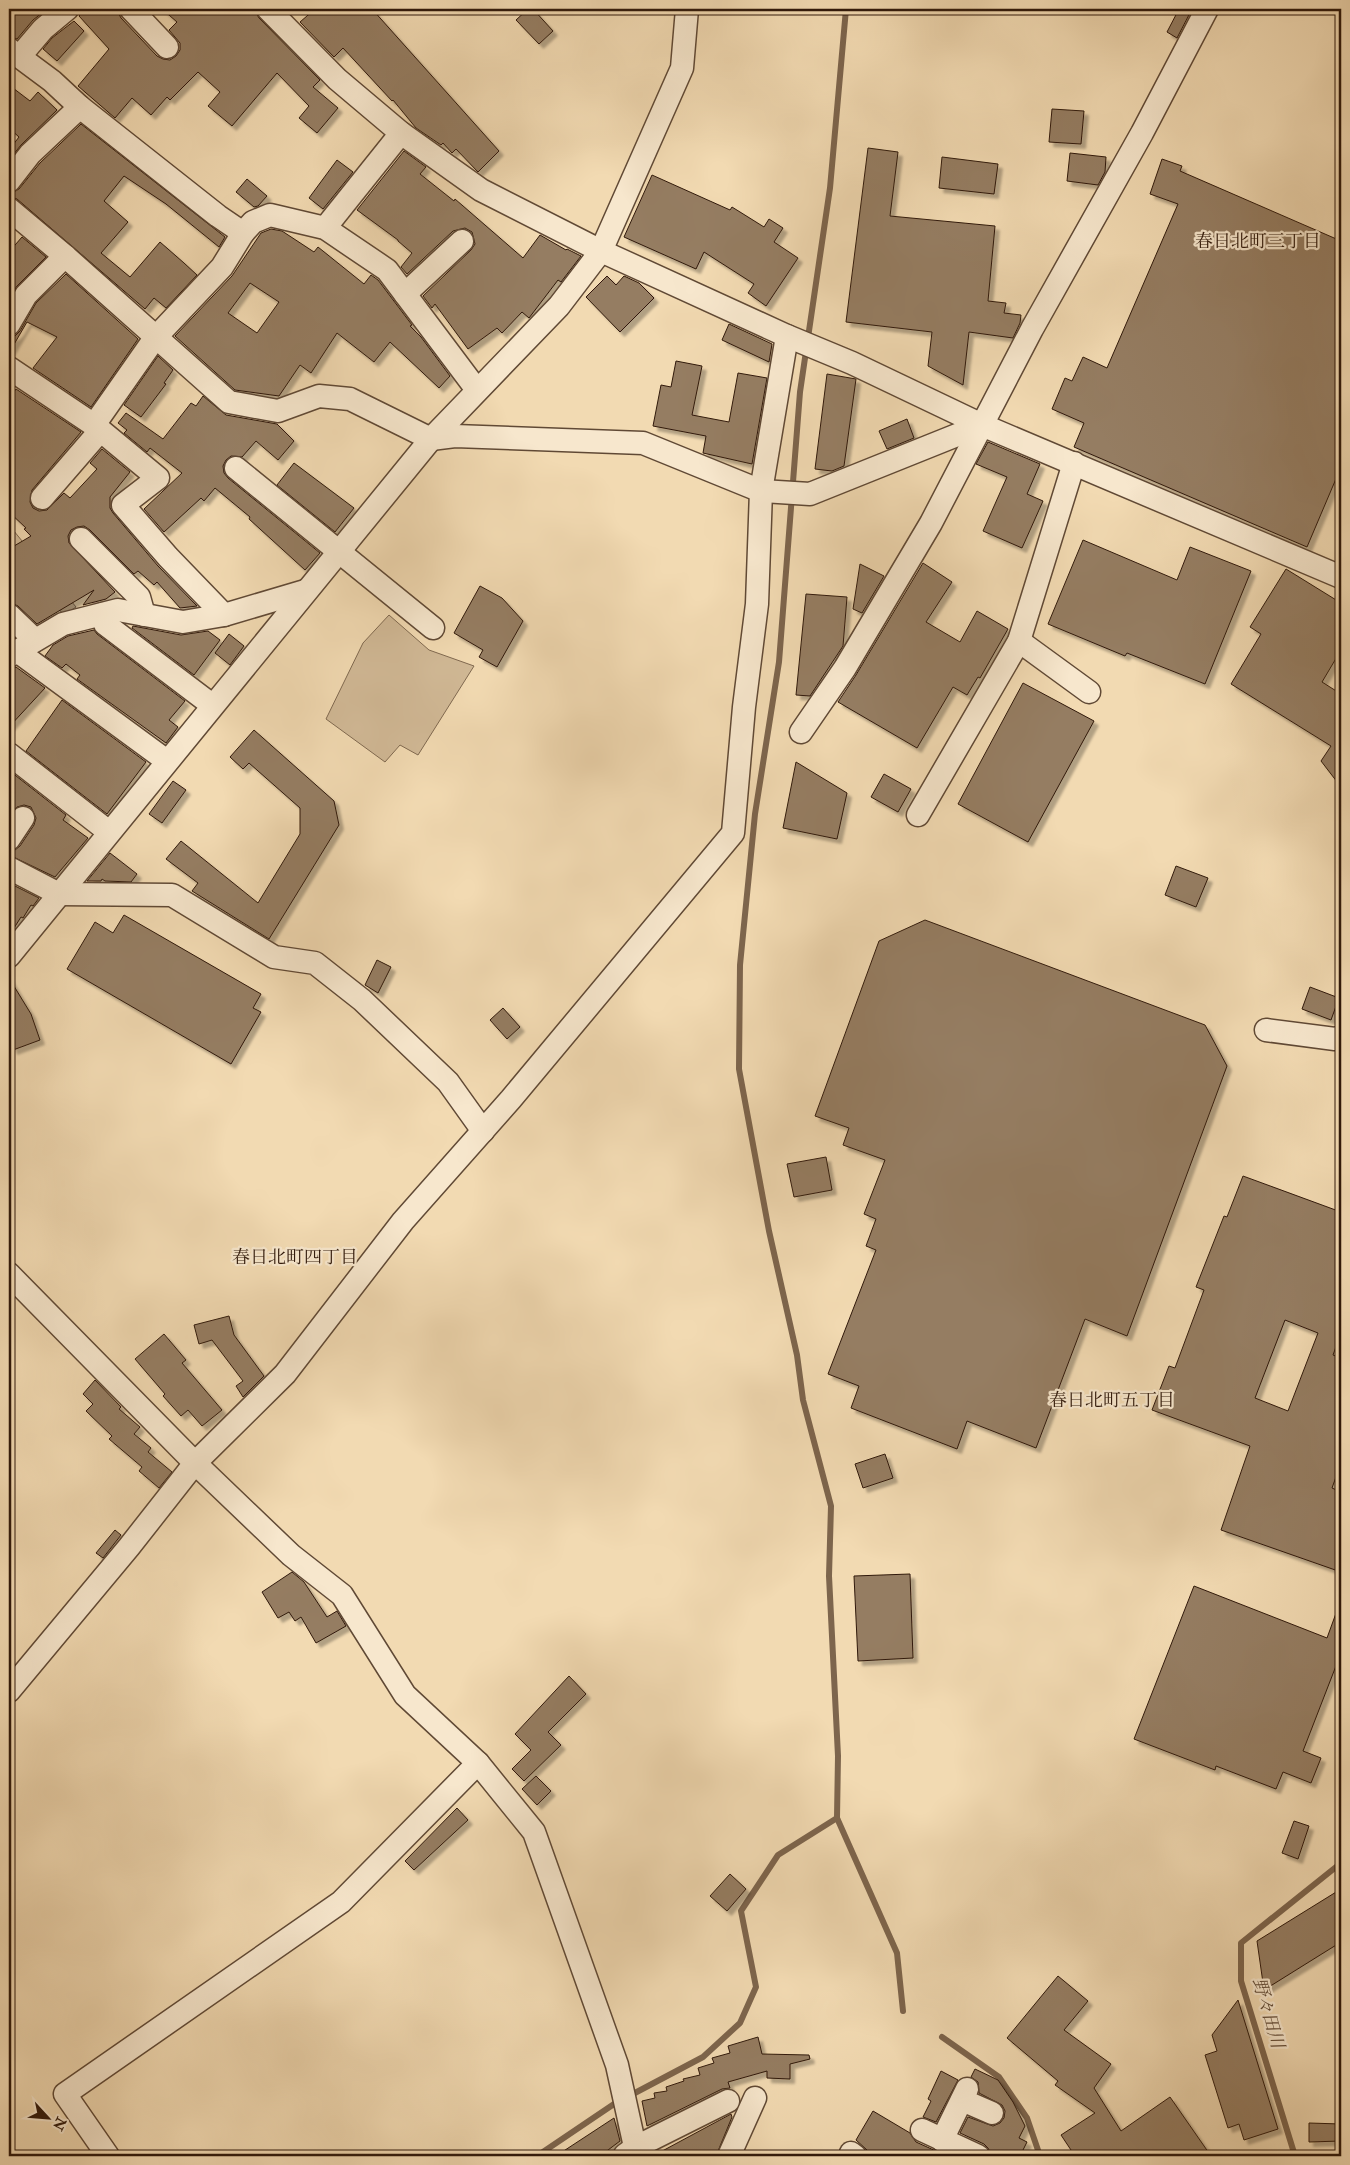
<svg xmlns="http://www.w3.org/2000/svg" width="1350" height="2165" font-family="'IM FELL Double Pica','Noto Serif JP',serif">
<defs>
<filter id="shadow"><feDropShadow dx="4.5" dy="4.5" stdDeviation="1" flood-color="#0004"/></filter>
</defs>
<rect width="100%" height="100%" fill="#f2dab2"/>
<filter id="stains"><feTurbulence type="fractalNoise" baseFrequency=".004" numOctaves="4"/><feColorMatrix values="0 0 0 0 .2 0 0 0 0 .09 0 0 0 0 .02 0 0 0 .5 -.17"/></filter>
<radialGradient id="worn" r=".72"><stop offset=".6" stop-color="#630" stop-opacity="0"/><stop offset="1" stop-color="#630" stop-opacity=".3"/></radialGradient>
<g fill="#d1b996" stroke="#806950">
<polygon points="9,525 76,607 64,615 9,553"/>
<polygon points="389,615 429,650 474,666 418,755 400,745 385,762 326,719 363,643"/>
</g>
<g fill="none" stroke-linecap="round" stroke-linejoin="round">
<g stroke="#7d654d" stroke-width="6">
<polyline points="846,9 830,188 800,392 779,662 755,814 740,965 739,1069 769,1231 797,1355 803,1400 831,1506 829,1576 838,1756 837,1818 897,1953 903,2011"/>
<polyline points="942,2037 999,2077 1027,2118 1040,2156"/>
<polyline points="537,2156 614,2104 703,2057 740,2023 756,1987 741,1911 778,1855 837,1818"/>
<polyline points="1295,2156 1241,1981 1241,1943 1341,1863"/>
</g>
</g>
<g fill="#957d62" stroke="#30190b" fill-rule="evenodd" filter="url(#shadow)">
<polygon points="9,9 47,9 33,20 17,39 9,36"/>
<polygon points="86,9 116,9 121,18 157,56 163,59 170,60 176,56 180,50 180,43 169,30 177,22 162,9 254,9 259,18 320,80 313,87 338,108 317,133 299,118 309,106 277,73 232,126 208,106 220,92 198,72 170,100 167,97 151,115 132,98 115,118 78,86 109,49 79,16"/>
<polygon points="315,9 372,9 499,151 478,172 456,149 452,153 443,143 441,145 416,128 393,100 392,101 343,48 334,57 300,22"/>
<polygon points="528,9 533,9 553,31 539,44 516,20"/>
<polygon points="1179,9 1192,9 1177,38 1167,32"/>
<polygon points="74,21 84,31 57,61 43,49 52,38"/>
<polygon points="9,85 30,101 38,92 57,110 21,145 9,160 9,150 19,137 9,128"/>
<polygon points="1052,109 1084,111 1081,144 1049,142"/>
<polygon points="81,124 225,237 219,247 166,204 124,176 104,201 128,222 101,253 130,277 160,242 184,263 197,275 166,308 154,298 145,309 17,199 9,196 9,194 19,189 40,163"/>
<polygon points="868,148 898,152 890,216 995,226 988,301 1006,303 1004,313 1021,315 1020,323 1013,338 969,332 963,385 928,366 932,332 846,322"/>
<polygon points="404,151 426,167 420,174 454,201 455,199 523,258 540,235 566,250 567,249 581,256 561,282 558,280 529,318 522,312 502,333 497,328 468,349 435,304 432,308 423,296 471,250 475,244 472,232 465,228 453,231 407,274 401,267 412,253 398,241 398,240 357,210"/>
<polygon points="1070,153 1106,157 1105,172 1098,185 1067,181"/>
<polygon points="942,157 998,164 994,194 939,188"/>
<polygon points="1162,159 1182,166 1180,171 1341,241 1341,467 1307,547 1074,447 1084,423 1052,409 1065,378 1072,381 1083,357 1107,368 1178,204 1150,194"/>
<polygon points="337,160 353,172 323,209 309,198"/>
<polygon points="652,175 730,210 732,207 764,227 769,219 783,228 774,242 798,258 766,306 748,293 754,284 704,252 696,269 624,237"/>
<polygon points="247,179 267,196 258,206 254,207 236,192"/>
<path d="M271,229L282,231L314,252L318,247L364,284L371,275L378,280L412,325L410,326L421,337L450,376L439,388L390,342L374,362L337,333L311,373L300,365L279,396L235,390L175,336L232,276L261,233ZM250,283L279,302L257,333L228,313Z"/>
<polygon points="22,237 46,257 17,286 9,298 9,280 14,271 9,267 9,252"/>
<polygon points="66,274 138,339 91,407 33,368 57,337 27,322 9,353 9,337 15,336 20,331 36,303"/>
<polygon points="607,276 616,285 624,276 639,283 654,298 620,332 586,297"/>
<polygon points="729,324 772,344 769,362 722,340"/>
<polygon points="158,356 173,370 164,383 166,384 141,417 124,405"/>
<polygon points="676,361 702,366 692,415 729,422 738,373 767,378 752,464 703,453 706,436 653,426 661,385 671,387"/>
<polygon points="827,374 856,379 844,466 832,471 815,469"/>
<polygon points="16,389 81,432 32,490 30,502 33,508 39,511 47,510 64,493 70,498 97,469 90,463 102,449 130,472 110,497 110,508 113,513 158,566 197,606 180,608 157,582 154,585 138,571 134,574 90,530 84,526 77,527 71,530 68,536 69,543 115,592 106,599 83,605 94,590 37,624 18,606 9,602 9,549 31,536 24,529 26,528 9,512 9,399"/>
<polygon points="203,396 226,415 277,424 294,441 278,460 256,441 242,457 231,456 226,460 223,466 224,473 228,478 320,553 305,570 249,519 250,517 215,488 204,501 201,498 164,532 144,509 182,473 150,448 147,452 124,433 127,430 118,423 126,413 163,439 191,403 196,406"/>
<polygon points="907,419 914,438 887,449 879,431"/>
<polygon points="988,442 1040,464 1027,494 1043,501 1022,548 983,531 1007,477 976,464"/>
<polygon points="294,463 354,508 335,532 277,485"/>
<polygon points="1083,540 1177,580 1190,547 1251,571 1205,684 1127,653 1125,656 1048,624"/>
<polygon points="923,563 952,582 926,622 960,642 977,611 1008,629 980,678 978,677 967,695 953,687 917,748 838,702 856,675"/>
<polygon points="860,564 884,576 862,613 853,609"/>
<polygon points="1286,569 1341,603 1341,650 1322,682 1341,694 1341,787 1321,761 1331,746 1231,684 1261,634 1250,627"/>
<polygon points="480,586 502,598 523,621 497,667 479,657 483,650 454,633"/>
<polygon points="806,594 847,597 843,646 810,696 796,695"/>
<polygon points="133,626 181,635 208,631 220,640 194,675 132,628"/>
<polygon points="94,630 97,634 185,701 169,720 178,727 166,743 77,679 80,675 66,664 62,668 45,656 53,645 68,636"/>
<polygon points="229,634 244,646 230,665 215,653"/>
<polygon points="16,667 45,688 9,727 9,669"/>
<polygon points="1023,683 1094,721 1028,842 958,804"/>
<polygon points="62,700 146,762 107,814 26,751"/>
<polygon points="254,730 334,801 339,825 269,939 192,891 198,883 166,859 181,841 258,903 300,834 300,808 249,763 243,769 230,757"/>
<polygon points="796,762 847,793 837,839 783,828"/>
<polygon points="11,772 66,815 63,820 88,838 55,877 9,855 9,852 15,850 20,846 34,825 36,818 31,807 24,805 17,807 9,816 9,775"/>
<polygon points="884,774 911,789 898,812 871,797"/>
<polygon points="173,781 186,790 162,823 149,814"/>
<polygon points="110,853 137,874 131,882 105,881 102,879 101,881 87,881"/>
<polygon points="1176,866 1208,878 1196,907 1165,895"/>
<polygon points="9,883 39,898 33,906 31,905 23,918 21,917 9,936"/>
<polygon points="124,915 261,994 253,1008 261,1012 231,1064 67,969 95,922 113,933"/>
<polygon points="925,920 1205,1025 1227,1066 1127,1336 1085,1319 1036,1448 967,1421 957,1449 851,1408 859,1386 828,1374 876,1250 866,1246 876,1219 864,1214 885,1160 843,1145 849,1128 815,1116 879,941"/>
<polygon points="377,960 391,967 378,993 365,985"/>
<polygon points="9,978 31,1014 40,1040 13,1050 9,1038"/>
<polygon points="1310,987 1339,998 1331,1020 1302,1009"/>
<polygon points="503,1008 520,1027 507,1039 490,1020"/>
<polygon points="826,1157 832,1190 794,1197 787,1164"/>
<path d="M1243,1176L1341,1212V1333L1333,1355L1341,1358V1463L1332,1488L1341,1492V1572L1221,1530L1250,1446L1152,1410L1169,1366L1175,1368L1204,1290L1196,1287L1224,1216L1227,1217ZM1285,1320L1318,1333L1288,1411L1255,1398Z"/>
<polygon points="229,1316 234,1335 264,1376 243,1397 236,1386 243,1381 212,1340 199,1344 194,1325"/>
<polygon points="164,1334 186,1360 182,1363 222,1410 202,1426 188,1410 181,1416 163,1396 165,1394 135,1359"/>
<polygon points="95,1380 121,1407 119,1409 140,1427 134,1434 151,1448 148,1452 172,1472 159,1488 139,1471 142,1467 109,1439 112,1436 86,1411 93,1404 83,1394"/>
<polygon points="885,1454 893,1478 863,1488 855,1464"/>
<polygon points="115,1530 121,1535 103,1558 96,1553"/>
<polygon points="292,1572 304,1582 327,1617 337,1611 346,1626 316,1643 301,1617 295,1621 289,1612 278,1618 262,1592"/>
<polygon points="910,1574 913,1658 858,1661 854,1576"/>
<polygon points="1194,1586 1327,1638 1339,1605 1341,1605 1341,1653 1303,1751 1321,1758 1311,1783 1283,1772 1276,1789 1216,1766 1215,1770 1134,1739"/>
<polygon points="569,1676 586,1694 548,1732 561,1745 524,1781 512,1769 531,1750 515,1734"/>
<polygon points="536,1776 551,1791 537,1805 522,1789"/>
<polygon points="457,1808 468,1820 414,1870 405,1861"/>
<polygon points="1294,1821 1309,1826 1298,1859 1282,1853"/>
<polygon points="730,1874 746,1889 727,1911 710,1896"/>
<polygon points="1341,1889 1341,1942 1264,1990 1257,1941"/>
<polygon points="1058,1976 1088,2001 1064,2030 1111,2064 1094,2088 1121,2131 1170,2097 1211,2156 1075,2156 1061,2135 1095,2113 1055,2085 1058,2081 1007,2038"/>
<polygon points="1238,2000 1278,2129 1244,2140 1239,2124 1228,2128 1205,2055 1217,2051 1212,2035"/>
<polygon points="758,2037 762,2054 809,2055 810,2059 790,2064 790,2079 767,2078 767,2071 728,2082 730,2088 722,2089 647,2126 642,2101 655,2098 654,2093 667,2091 666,2087 684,2081 683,2079 700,2075 698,2068 714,2063 712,2058 730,2053 728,2046"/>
<polygon points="975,2069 998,2080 1013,2102 1025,2126 1019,2138 1027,2142 1020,2156 995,2156 991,2154 988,2148 984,2144 960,2133 968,2117 993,2126 1000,2123 1004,2118 1005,2111 1002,2105 979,2093 978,2082 971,2077"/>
<polygon points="941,2071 958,2080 936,2122 923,2117 931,2101 928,2099"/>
<polygon points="873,2111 910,2133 916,2142 947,2156 868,2156 867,2150 856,2140"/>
<polygon points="731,2114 732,2117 716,2156 653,2156"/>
<polygon points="614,2118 620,2141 600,2156 556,2156"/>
<polygon points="1309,2123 1341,2124 1341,2141 1309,2142"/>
</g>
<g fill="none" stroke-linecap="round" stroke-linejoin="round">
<defs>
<g id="minor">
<polyline points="131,9 167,47"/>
<polyline points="268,9 337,79 401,133 481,190 601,251 787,336 852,363 982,425 1341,577"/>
<polyline points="9,49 52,81 80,107 218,216 243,233 253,222 270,215 325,228 387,270 477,390"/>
<polyline points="20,56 43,29 67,9"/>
<polyline points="9,181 30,154 80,107"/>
<polyline points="9,209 65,256"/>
<polyline points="325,228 401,133"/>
<polyline points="405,294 462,241"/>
<polyline points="9,324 26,295 65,256 229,402 278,411 319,396 350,399 431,439 455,436 643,443 761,491 810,494 982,425"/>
<polyline points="9,368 94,425 158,478 123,505 168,557 224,615"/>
<polyline points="94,425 155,338 222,267 243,233"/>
<polyline points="236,468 433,628"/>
<polyline points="42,498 100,431"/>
<polyline points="81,539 139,597 144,615"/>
<polyline points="103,614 105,624 212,705"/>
<polyline points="9,615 35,640"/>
<polyline points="1019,641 1089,692"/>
<polyline points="17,651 167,761"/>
<polyline points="9,656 63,624 118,610 183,622 224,615 305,591"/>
<polyline points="801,732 845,668 931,523 1032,329 1142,133 1207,9"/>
<polyline points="9,754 109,832"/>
<polyline points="918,815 1019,641 1074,463"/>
<polyline points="9,839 23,818"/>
<polyline points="9,868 59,894 172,895 274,957 315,963 362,1000 448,1082 483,1131"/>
<polyline points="9,956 431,439 559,306 601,251 682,68 687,9"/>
<polyline points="1266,1030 1335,1039 1341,1037"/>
<polyline points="9,1274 195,1463 291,1555 342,1595 405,1695 478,1763 534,1832 617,2065 637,2156"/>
<polyline points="9,1691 129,1547 195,1463 285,1374 403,1221 511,1099 733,833 744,707 757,604 761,491 787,336"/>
<polyline points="962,2100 992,2113"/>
<polyline points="922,2130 978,2156"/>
<polyline points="942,2140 967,2089"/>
<polyline points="851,2153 855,2156"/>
<polyline points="625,2155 636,2147 728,2101"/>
<polyline points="108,2156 65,2094 341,1902 478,1763"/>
<polyline points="729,2156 755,2098"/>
</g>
</defs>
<use href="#minor" stroke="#604935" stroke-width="25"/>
<use href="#minor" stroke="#f7e7cd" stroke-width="22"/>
</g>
<g text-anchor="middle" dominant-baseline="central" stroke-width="4.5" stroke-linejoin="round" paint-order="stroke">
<g font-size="18" fill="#30190b" stroke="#f7e7cd">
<text x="1258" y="241">春日北町三丁目</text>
<text x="295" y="1257">春日北町四丁目</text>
<text x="1112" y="1400">春日北町五丁目</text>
</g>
<g font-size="18" font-style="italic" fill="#634c37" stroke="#f7e7cd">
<text transform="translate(1268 2013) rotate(74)">野々田川</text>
</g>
</g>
<rect width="1350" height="2165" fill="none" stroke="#f2dab2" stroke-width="30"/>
<rect x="10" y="10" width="1330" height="2145" fill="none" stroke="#30190b" stroke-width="2.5"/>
<rect x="15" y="15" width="1320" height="2135" fill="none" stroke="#30190b"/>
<g transform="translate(48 2118) rotate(116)" stroke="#f7e7cd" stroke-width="4" paint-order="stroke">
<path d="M0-4L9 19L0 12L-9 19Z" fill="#30190b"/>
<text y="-8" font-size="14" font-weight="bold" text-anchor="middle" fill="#30190b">N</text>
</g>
<rect width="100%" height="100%" filter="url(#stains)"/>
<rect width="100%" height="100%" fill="url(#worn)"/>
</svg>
